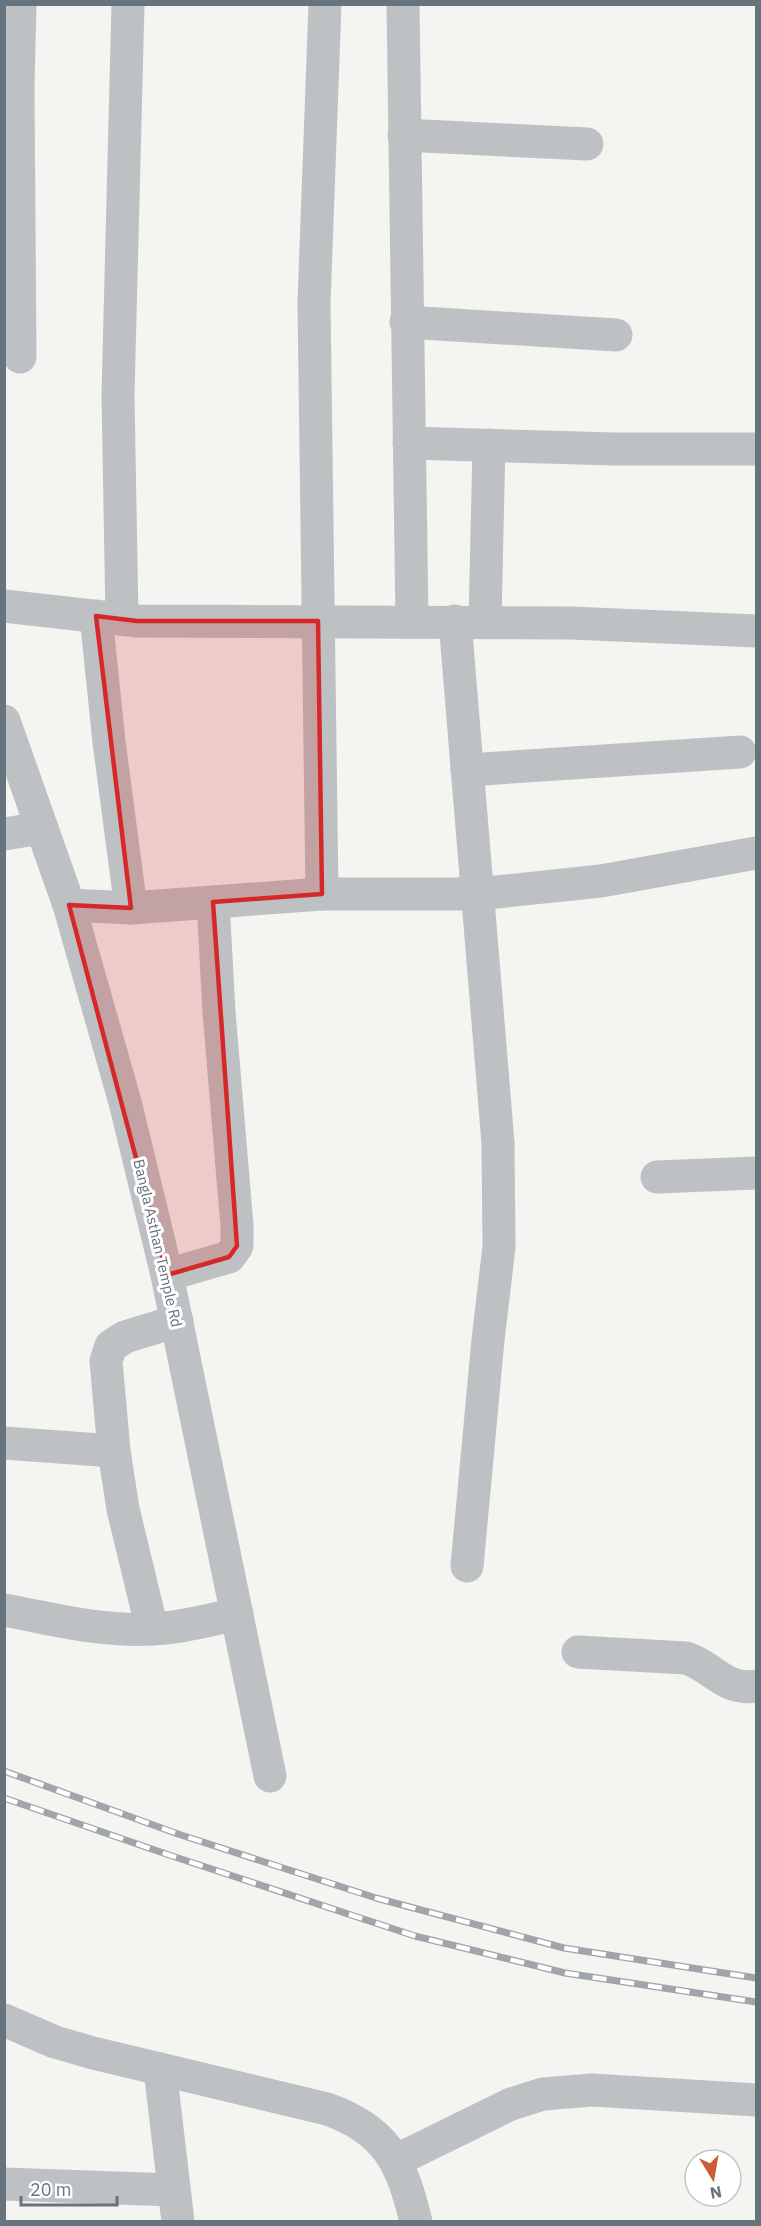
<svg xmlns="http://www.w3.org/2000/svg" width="761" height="2226" font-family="'IBM Plex Sans',sans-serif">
<rect width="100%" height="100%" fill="#f4f4f1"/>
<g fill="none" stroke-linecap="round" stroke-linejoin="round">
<g stroke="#bec1c4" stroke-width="33">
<polyline points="20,4 18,86 20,357"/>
<polyline points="403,4 412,621"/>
<polyline points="404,135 587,144"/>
<polyline points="406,322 616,335"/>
<polyline points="409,443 615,449 756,449"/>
<polyline points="4,606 137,621 571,623 756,631"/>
<polyline points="96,616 109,742 131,908"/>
<polyline points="122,619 118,395 128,4"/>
<polyline points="455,621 498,1143 499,1247 488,1340 467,1566"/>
<polyline points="485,622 489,445"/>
<polyline points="4,721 69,905 125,1102 167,1275 270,1776"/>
<polyline points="467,770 740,752"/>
<polyline points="4,834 42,828"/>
<polyline points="322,894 314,303 325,4"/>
<polyline points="69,905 131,908 322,894 477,894 601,881 756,853"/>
<polyline points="657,1177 756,1173"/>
<polyline points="167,1275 229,1257 237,1246 237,1226 219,1012 213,902"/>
<polyline points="4,1443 114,1451"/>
<path d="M4,1610C53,1619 102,1632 151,1629C180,1628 209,1620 237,1614"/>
<polyline points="152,1629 123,1509 114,1451 106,1361 111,1346 125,1337 177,1321"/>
<path d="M578,1652L686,1658C714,1667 724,1691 756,1686"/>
<path d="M4,2020L55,2042L93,2053L327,2109C387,2130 402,2163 416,2222"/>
<polyline points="160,2069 178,2222"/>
<polyline points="397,2160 511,2104 543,2094 592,2090 756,2100"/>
<polyline points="4,2184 174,2190"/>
</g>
<defs>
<g id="rail">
<polyline points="4,1771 178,1834 376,1898 564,1948 756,1978"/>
<polyline points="4,1798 172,1856 415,1936 565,1973 756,2002"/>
</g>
</defs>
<use href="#rail" stroke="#9fa5a9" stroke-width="7"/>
<use href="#rail" stroke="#fff" stroke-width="4.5" stroke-dasharray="14" stroke-linecap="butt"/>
</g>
<path fill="#d62828" fill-opacity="0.2" stroke="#d62828" stroke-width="4.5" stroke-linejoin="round" d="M96,616L137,621H318L322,894L213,902L237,1246L229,1257L167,1275L69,905L131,908Z"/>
<g text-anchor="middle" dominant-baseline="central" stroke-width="6" stroke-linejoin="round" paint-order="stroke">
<g font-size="15" fill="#67747e" stroke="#fff">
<text transform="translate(158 1243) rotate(77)">Bangla Asthan Temple Rd</text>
</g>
</g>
<rect width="761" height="2226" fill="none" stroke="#67747e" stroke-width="12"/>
<g transform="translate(713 2178) rotate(169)"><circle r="28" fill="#ffffff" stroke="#c2c7cb" stroke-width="1.5"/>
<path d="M0-4.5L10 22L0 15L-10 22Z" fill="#cb5b39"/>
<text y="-9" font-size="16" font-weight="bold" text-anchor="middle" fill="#67747e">N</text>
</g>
<path d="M21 2196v9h96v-9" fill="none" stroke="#67747e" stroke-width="3"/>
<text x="30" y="2196" font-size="18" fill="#67747e" stroke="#ffffff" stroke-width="4.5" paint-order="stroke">20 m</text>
</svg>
